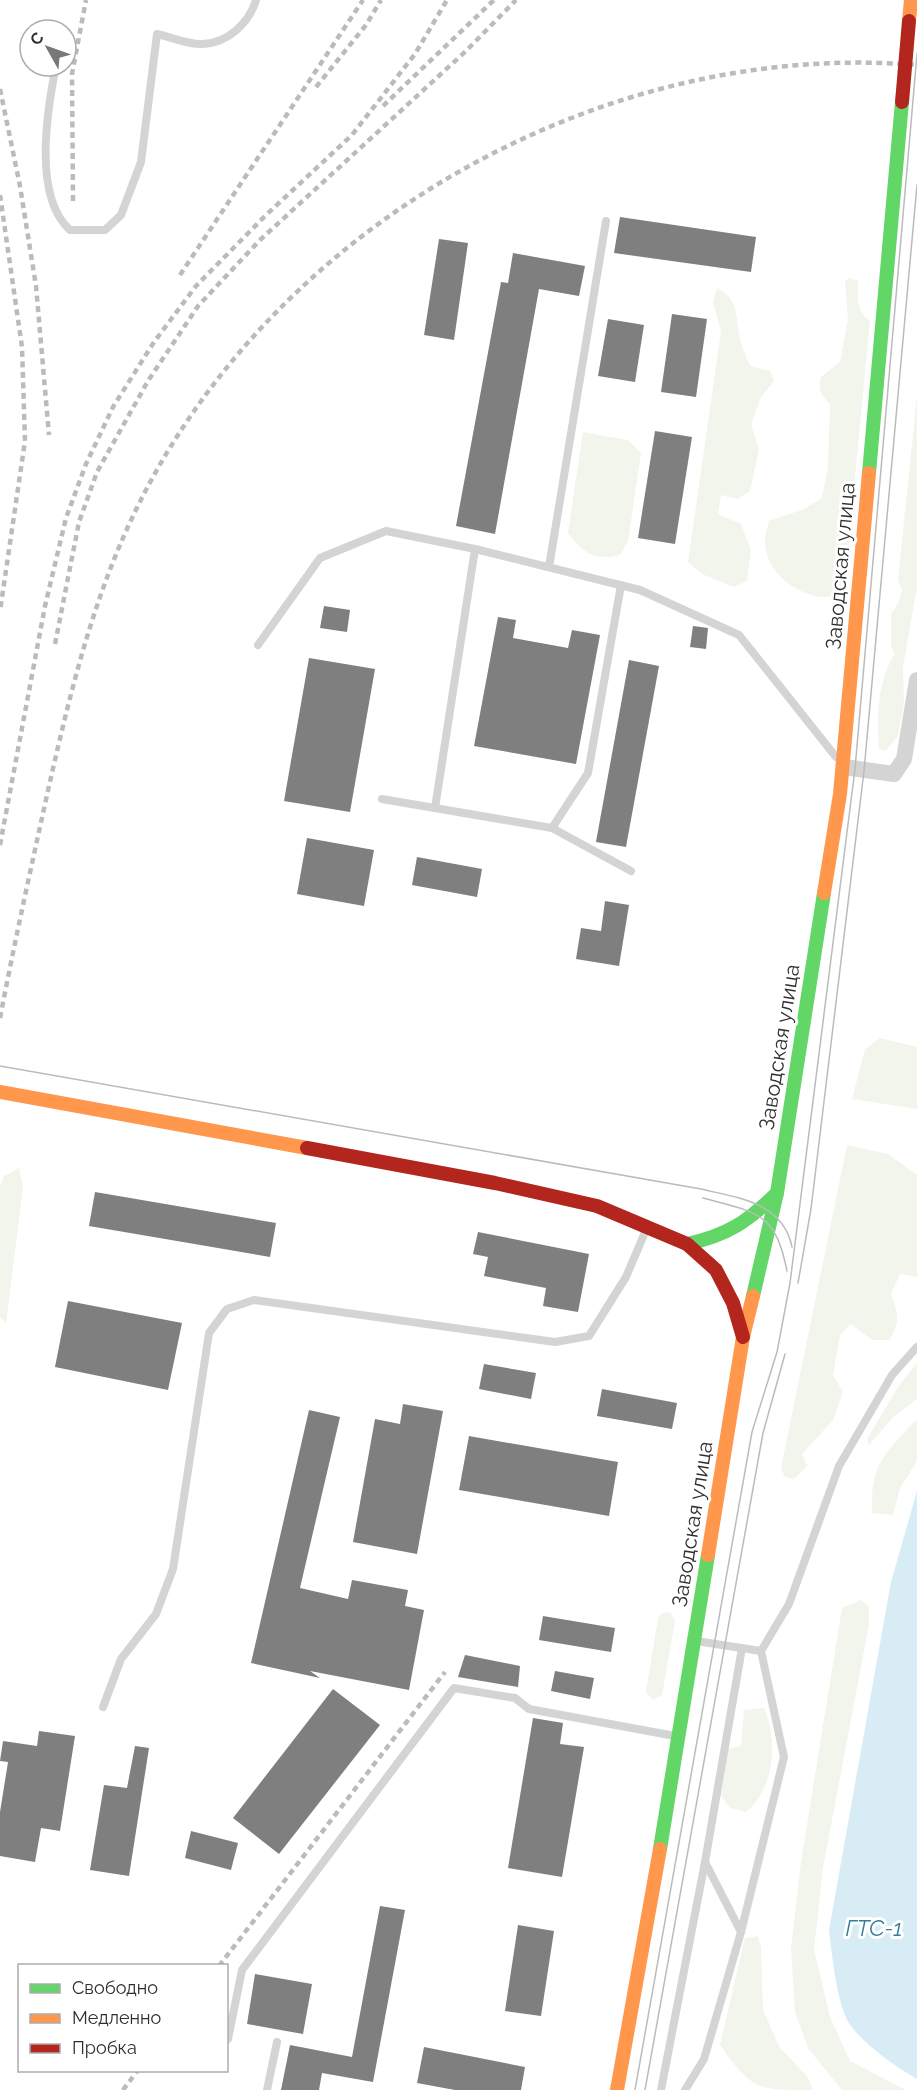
<svg xmlns="http://www.w3.org/2000/svg" width="917" height="2090" font-family="Raleway,sans-serif">
<rect width="100%" height="100%" fill="#fff"/>
<g fill="#f2f5eb">
<path d="M850,278L858,281C858,297 855,310 870,321L845,581L840,595C808,605 764,576 765,540C765,534 768,527 769,521L802,510L822,498L828,467L830,404C821,395 818,390 821,377L840,362L848,320L845,281Z"/>
<path d="M717,288C739,300 735,312 739,333C740,344 746,356 750,366L770,371L774,381L761,397L751,424L759,450L750,491L738,499L721,495L718,514L741,524L751,550L747,581L734,587L702,574L688,562L721,331L713,302Z"/>
<path d="M917,396V587L903,667L904,703L898,736L885,751L879,749C877,718 877,681 895,654L891,646V614L898,604L902,590L898,580Z"/>
<path d="M583,432L628,440L641,453L628,541L620,555C595,561 583,553 568,533Z"/>
<polygon points="880,1038 917,1047 917,1109 852,1099 865,1050"/>
<path d="M847,1145L888,1154L917,1175V1277L900,1274L891,1294C898,1313 901,1322 889,1340H872L851,1324L840,1335L833,1375L843,1392L833,1420L802,1454L807,1466L794,1479L785,1477L781,1468Z"/>
<polygon points="19,1168 23,1187 6,1323 0,1317 0,1186 4,1176"/>
<polygon points="917,1363 917,1399 893,1417 869,1445 867,1439 898,1387"/>
<path d="M917,1419V1461L900,1488L893,1515L872,1513C870,1463 885,1454 917,1419Z"/>
<polygon points="861,1600 869,1607 869,1624 823,1868 814,1949 830,2017 850,2061 906,2090 842,2090 808,2048 795,2012 791,1948 801,1862 842,1608"/>
<polygon points="670,1612 675,1621 662,1695 653,1700 646,1692 658,1618 662,1613"/>
<path d="M764,1708C778,1740 775,1789 746,1812L730,1808L721,1796L728,1749L741,1746L744,1710Z"/>
<path d="M758,1936L761,1948L763,2009L779,2047L807,2076L813,2090C756,2090 752,2090 720,2045L745,1938Z"/>
</g>
<path fill="#d7ecf4" d="M917,1491V2079C896,2067 866,2046 851,2026C837,2008 832,1954 829,1930L891,1582Z"/>
<g fill="#7f7f7f">
<polygon points="620,217 756,237 751,272 614,253"/>
<polygon points="439,239 468,243 454,340 424,335"/>
<polygon points="513,253 585,266 579,296 539,289 495,534 456,526 501,282 508,283"/>
<polygon points="672,314 707,319 696,397 661,392"/>
<polygon points="608,319 644,325 635,382 598,376"/>
<polygon points="655,431 692,437 675,544 638,538"/>
<polygon points="324,606 350,610 347,632 320,628"/>
<polygon points="498,617 516,620 513,638 568,648 572,630 600,635 576,764 474,746"/>
<polygon points="693,626 708,628 706,649 690,647"/>
<polygon points="309,658 375,669 350,812 284,801"/>
<polygon points="629,660 659,666 626,847 596,842"/>
<polygon points="307,838 374,850 364,906 297,894"/>
<polygon points="417,857 482,869 477,897 412,885"/>
<polygon points="605,901 629,905 619,966 576,959 581,928 601,931"/>
<polygon points="95,1192 276,1223 270,1257 89,1226"/>
<polygon points="478,1232 589,1254 578,1312 543,1306 546,1288 484,1276 488,1257 473,1254"/>
<polygon points="68,1301 182,1323 168,1390 55,1367"/>
<polygon points="484,1364 536,1373 531,1399 479,1389"/>
<polygon points="602,1389 677,1403 672,1429 597,1416"/>
<polygon points="403,1404 443,1411 417,1554 353,1542 375,1419 400,1424"/>
<polygon points="309,1410 340,1417 300,1588 348,1599 352,1580 408,1590 405,1606 424,1610 409,1690 310,1671 320,1678 251,1663"/>
<polygon points="469,1436 618,1462 609,1516 459,1490"/>
<polygon points="543,1616 615,1628 611,1652 539,1640"/>
<polygon points="465,1655 520,1666 518,1687 458,1677"/>
<polygon points="555,1671 594,1678 590,1699 551,1691"/>
<polygon points="333,1689 380,1725 279,1854 233,1818"/>
<polygon points="533,1718 563,1723 560,1744 584,1747 562,1877 508,1868"/>
<polygon points="39,1731 75,1736 60,1831 41,1828 35,1862 0,1856 0,1812 8,1762 0,1761 3,1741 37,1746"/>
<polygon points="135,1746 149,1748 129,1876 90,1870 104,1785 127,1788"/>
<polygon points="191,1831 238,1843 231,1870 185,1858"/>
<polygon points="380,1906 405,1910 373,2082 322,2073 319,2090 281,2090 290,2045 352,2057"/>
<polygon points="518,1925 554,1931 541,2016 505,2011"/>
<polygon points="255,1974 312,1984 303,2034 247,2024"/>
<polygon points="424,2047 525,2067 521,2090 455,2090 417,2083"/>
</g>
<g fill="none" stroke-linecap="round" stroke-linejoin="round">
<g stroke="#d4d4d4" stroke-width="8">
<path d="M56,66C47,110 33,197 70,230H105L121,215L141,162L157,34C171,37 189,45 203,44C228,43 249,23 256,0"/>
<polyline points="549,567 606,221"/>
<polyline points="258,645 320,558 386,531 475,549 640,590 739,635 836,757"/>
<polyline points="382,799 552,828 631,871"/>
<polyline points="435,808 475,549"/>
<polyline points="552,828 588,773 621,585"/>
<polyline points="696,1641 761,1651"/>
<polyline points="103,1707 121,1659 156,1614 173,1569 209,1333 227,1309 254,1300 555,1342 589,1336 626,1277 646,1230"/>
<polyline points="705,1862 741,1932"/>
<polyline points="228,2039 242,1970 454,1688 515,1698 529,1709 675,1736"/>
<polyline points="267,2090 277,2042"/>
<polyline points="661,2090 705,1862 742,1648"/>
<polyline points="685,2090 704,2059 741,1932 784,1757 761,1651 789,1604 839,1466 892,1375 917,1347"/>
</g>
<polyline stroke="#d4d4d4" stroke-width="16" points="844,767 894,774 904,759 917,680"/>
<g stroke="#63d668" stroke-width="14">
<polyline points="869,473 902,102"/>
<path d="M687,1244C728,1235 747,1222 777,1193"/>
<polyline points="753,1296 777,1193 824,893"/>
<polyline points="660,1849 708,1555"/>
</g>
<g stroke="#ff974d" stroke-width="14">
<polyline points="909,21 911,0"/>
<polyline points="824,893 840,794 869,473"/>
<polyline points="0,1092 307,1148"/>
<polyline points="708,1555 743,1337 753,1296"/>
<polyline points="617,2090 660,1849"/>
</g>
<polyline stroke="#b3261e" stroke-width="14" points="307,1148 495,1183 597,1206 687,1244 716,1270 733,1303 743,1337"/>
<g stroke="#bbb" stroke-width="1.5">
<path d="M0,1066L701,1189C738,1198 783,1202 792,1247"/>
<path d="M703,1198C757,1213 775,1211 787,1271"/>
<polyline points="798,1283 811,1209 864,771 917,185"/>
<polyline points="635,2090 752,1432 777,1352 790,1283 855,769 917,54"/>
<polyline points="645,2090 763,1433 785,1354"/>
</g>
<g stroke="#bbb" stroke-width="4.5" stroke-dasharray="6 4.5" stroke-linecap="butt">
<polyline points="316,87 366,25 381,0"/>
<polyline points="0,89 20,186 36,286 49,435"/>
<polyline points="383,106 494,0"/>
<polyline points="0,195 22,347 25,441 0,611"/>
<polyline points="73,201 72,74 86,0"/>
<polyline points="180,275 363,0"/>
<polyline points="55,644 79,522 97,472 148,381 198,306 260,240 466,51 516,0"/>
<polyline points="0,845 45,606 66,518 86,464 113,407 154,342 196,286 266,215 352,135 415,54 447,0"/>
<path d="M0,1018C15,940 32,863 49,786C70,694 92,602 133,516C269,228 600,39 917,65"/>
<polyline points="219,1966 445,1672"/>
<polyline points="123,2090 138,2070"/>
</g>
<polyline stroke="#b3261e" stroke-width="14" points="902,102 909,21"/>
</g>
<g text-anchor="middle" dominant-baseline="central" stroke-width="6" stroke-linejoin="round" paint-order="stroke">
<g font-size="21" fill="#2f2f2f" stroke="#fff">
<text transform="translate(840 566) rotate(-85)">Заводская улица</text>
<text transform="translate(779 1047) rotate(-81)">Заводская улица</text>
<text transform="translate(692 1524) rotate(-81)">Заводская улица</text>
</g>
<g font-size="22" font-style="italic" fill="#357d98" stroke="#fff">
<text x="874" y="1928">ГТС-1</text>
</g>
</g>
<rect x="18" y="1964" width="210" height="108" fill="#ffffff" stroke="#acacac" stroke-width="1.5"/>
<rect x="30" y="1984" width="30" height="9" fill="#63d668" stroke="#acacac" stroke-width="1.5"/>
<text x="72" y="1994" font-size="18" fill="#2f2f2f">Свободно</text>
<rect x="30" y="2014" width="30" height="9" fill="#ff974d" stroke="#acacac" stroke-width="1.5"/>
<text x="72" y="2024" font-size="18" fill="#2f2f2f">Медленно</text>
<rect x="30" y="2044" width="30" height="9" fill="#b3261e" stroke="#acacac" stroke-width="1.5"/>
<text x="72" y="2054" font-size="18" fill="#2f2f2f">Пробка</text>
<g transform="translate(48 48) rotate(310)"><circle r="28" fill="#ffffff" stroke="#acacac" stroke-width="1.5"/>
<path d="M0-4.5L10 22L0 15L-10 22Z" fill="#787878"/>
<text y="-9" font-size="16" font-weight="bold" text-anchor="middle" fill="#2f2f2f">С</text>
</g>
</svg>
